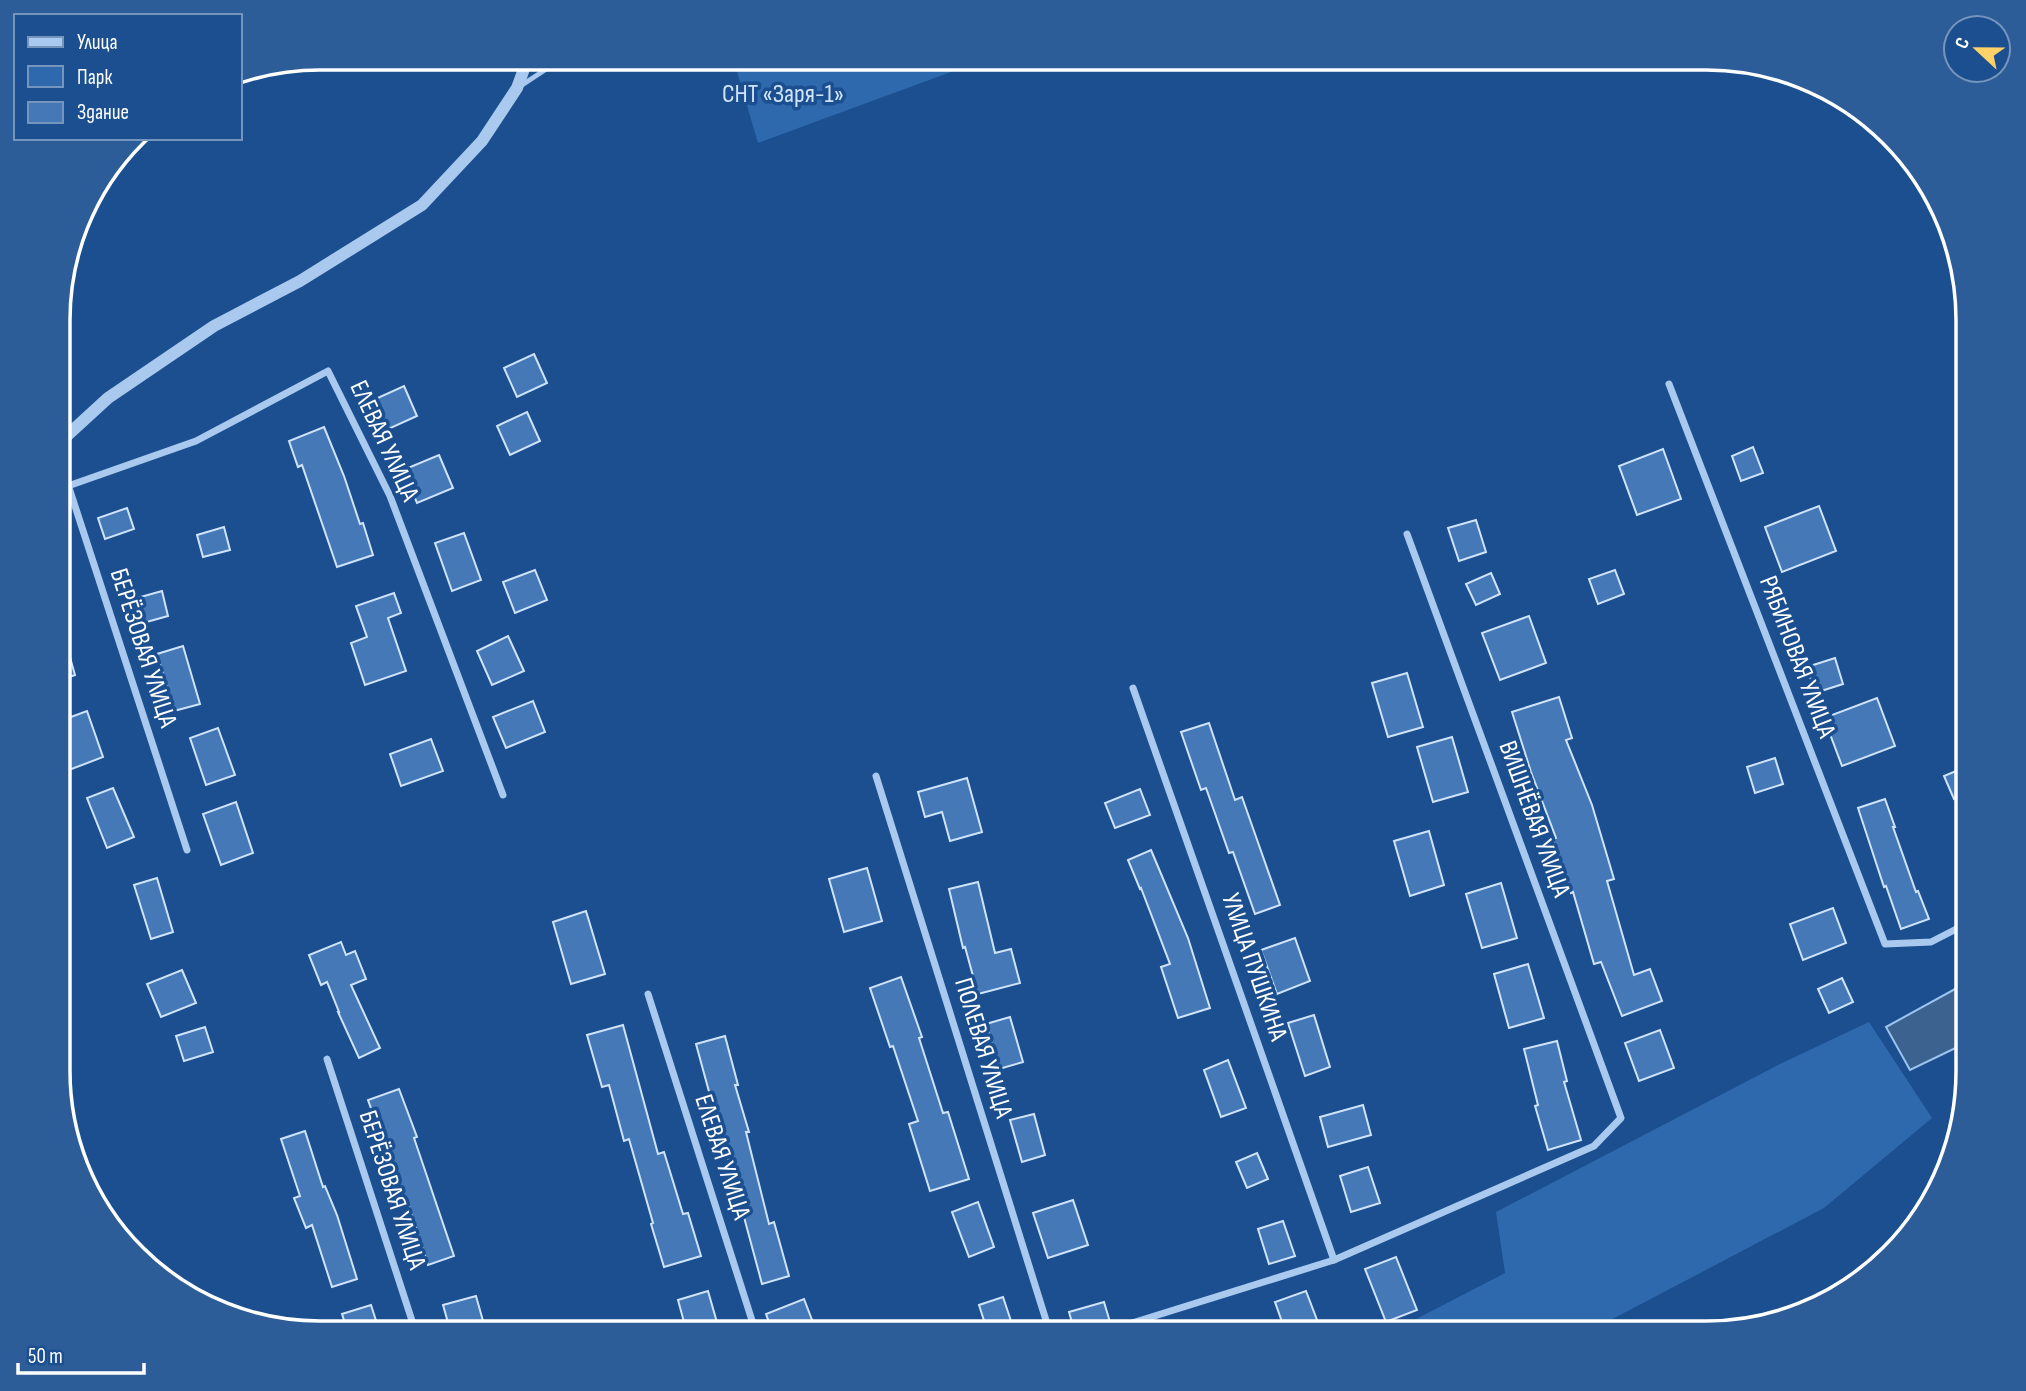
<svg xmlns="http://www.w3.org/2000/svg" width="2026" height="1391" font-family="'Sofia Sans Condensed',sans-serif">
<rect width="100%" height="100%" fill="#1b4f8f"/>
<g fill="#2e69ad">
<polygon points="733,58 989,58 758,143"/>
<polygon points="1869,1022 1932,1118 1824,1208 1603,1324 1590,1333 1389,1333 1505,1273 1496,1212 1782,1063"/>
</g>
<polygon fill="#3c6290" stroke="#9cc4f0" stroke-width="2" points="1966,983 1968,984 1968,1042 1910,1070 1886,1027"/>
<g fill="#4478b7" stroke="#cfe3fa" stroke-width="2">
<polygon points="534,354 547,383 517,397 504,368"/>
<polygon points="404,386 417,416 384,431 371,401"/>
<polygon points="527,412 540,441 510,455 497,426"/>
<polygon points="324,427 344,476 360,524 363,523 373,555 337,567 302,465 298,467 289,441"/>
<polygon points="1753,447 1763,473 1741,481 1732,456"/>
<polygon points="1663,449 1681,499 1637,515 1619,466"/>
<polygon points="439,455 453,488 417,503 403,470"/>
<polygon points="1819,506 1836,551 1782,572 1765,527"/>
<polygon points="127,508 134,529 105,539 98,518"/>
<polygon points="1476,520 1486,552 1459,561 1448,528"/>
<polygon points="224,527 230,550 203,557 197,535"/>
<polygon points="464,533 481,580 452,591 435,543"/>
<polygon points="535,570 547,600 515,613 503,582"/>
<polygon points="1615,570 1624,594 1598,604 1589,579"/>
<polygon points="1491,573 1500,594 1476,605 1466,584"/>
<polygon points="162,591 168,616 143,623 137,598"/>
<polygon points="394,593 401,613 388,618 406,671 365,685 351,643 367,637 356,606"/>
<polygon points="1529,616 1546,663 1500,680 1482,633"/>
<polygon points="60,636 64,636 75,675 60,680"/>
<polygon points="508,636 524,671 492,685 477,651"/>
<polygon points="183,646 200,704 174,711 157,654"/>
<polygon points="1835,658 1843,684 1815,693 1807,667"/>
<polygon points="1407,673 1423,727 1388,737 1372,683"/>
<polygon points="1559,697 1572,738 1566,740 1592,805 1614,879 1607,881 1634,975 1650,969 1662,1001 1622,1016 1601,962 1594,964 1573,892 1571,893 1553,839 1556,838 1531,772 1512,712"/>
<polygon points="1877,698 1895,746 1842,766 1824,718"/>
<polygon points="533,701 545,732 506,748 493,717"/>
<polygon points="87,711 103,757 69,770 60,744 60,721"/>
<polygon points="1209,723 1235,800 1242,797 1280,905 1255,914 1233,852 1229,853 1206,788 1201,790 1181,732"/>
<polygon points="218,728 235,775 206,785 190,738"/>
<polygon points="1452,737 1468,792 1433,802 1417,747"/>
<polygon points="431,739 443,771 401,786 390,754"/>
<polygon points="1775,758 1783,784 1755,793 1747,767"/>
<polygon points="1968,766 1968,794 1954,799 1944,776"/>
<polygon points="967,778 982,832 950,841 942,812 925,817 918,792"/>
<polygon points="113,788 134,837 107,848 87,798"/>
<polygon points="1140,789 1150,815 1115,828 1105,803"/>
<polygon points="1885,799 1895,827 1893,827 1916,892 1918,891 1929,919 1901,929 1886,886 1884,887 1858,808"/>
<polygon points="236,802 253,853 221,865 203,814"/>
<polygon points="1429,831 1444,885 1410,896 1394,841"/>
<polygon points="1151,850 1188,938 1210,1008 1178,1018 1161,967 1170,964 1141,888 1140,889 1128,860"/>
<polygon points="867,868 882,921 844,932 829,879"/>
<polygon points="157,878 173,932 151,939 134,885"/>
<polygon points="978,882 995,953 1011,949 1020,983 978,994 965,947 963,948 949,889"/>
<polygon points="1501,883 1517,938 1482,948 1466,894"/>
<polygon points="1833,908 1846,943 1803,960 1790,924"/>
<polygon points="586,911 605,974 571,984 553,922"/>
<polygon points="1295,938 1310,981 1277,994 1261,950"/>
<polygon points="341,942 346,955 355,951 366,979 351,985 380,1048 359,1058 338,1012 339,1012 327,982 321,985 309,955"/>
<polygon points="1528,964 1544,1018 1509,1028 1494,974"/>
<polygon points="182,970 196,1003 161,1017 147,984"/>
<polygon points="901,977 922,1037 919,1038 943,1113 948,1112 969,1179 930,1191 909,1124 918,1121 893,1046 890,1047 870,988"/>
<polygon points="1842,978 1853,1002 1829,1013 1818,989"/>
<polygon points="1314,1015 1330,1067 1305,1076 1288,1023"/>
<polygon points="1010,1017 1023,1062 999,1069 986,1024"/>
<polygon points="623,1025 658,1154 664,1152 683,1214 688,1213 701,1256 664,1267 651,1224 653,1223 629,1139 624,1141 609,1085 602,1087 587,1035"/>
<polygon points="205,1027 213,1052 184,1061 176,1036"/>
<polygon points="1660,1030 1674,1068 1639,1081 1625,1043"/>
<polygon points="725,1036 738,1085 735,1085 749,1132 746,1132 769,1224 774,1222 789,1276 762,1284 723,1139 720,1140 708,1099 711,1099 696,1044"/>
<polygon points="1557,1041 1567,1081 1564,1082 1581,1140 1548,1150 1535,1106 1538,1105 1524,1049"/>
<polygon points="1228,1060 1246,1108 1221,1117 1204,1070"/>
<polygon points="399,1089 417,1137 414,1138 454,1256 428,1265 406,1198 404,1199 368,1100"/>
<polygon points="1363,1105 1371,1135 1328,1147 1320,1117"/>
<polygon points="1034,1114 1045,1155 1022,1162 1010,1120"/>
<polygon points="305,1131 323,1187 325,1186 337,1215 357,1279 332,1287 312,1225 306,1228 294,1198 300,1196 281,1139"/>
<polygon points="1257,1153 1268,1179 1247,1188 1236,1162"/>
<polygon points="1368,1167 1380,1203 1351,1212 1340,1176"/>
<polygon points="1073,1200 1088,1245 1048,1258 1033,1213"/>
<polygon points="978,1202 994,1247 969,1257 952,1212"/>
<polygon points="1283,1221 1295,1256 1269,1264 1258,1229"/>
<polygon points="1396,1257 1417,1310 1386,1322 1365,1269"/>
<polygon points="708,1291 720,1333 687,1333 678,1300"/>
<polygon points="1306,1291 1322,1333 1286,1333 1275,1302"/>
<polygon points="476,1296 485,1328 467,1333 451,1333 443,1305"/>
<polygon points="1003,1297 1015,1333 988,1333 979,1305"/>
<polygon points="804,1299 817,1333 773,1333 766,1314"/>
<polygon points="1104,1302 1110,1322 1075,1333 1069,1312"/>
<polygon points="371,1305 380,1333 348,1333 342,1314"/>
</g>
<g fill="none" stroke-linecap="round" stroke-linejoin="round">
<polyline stroke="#a9c9ee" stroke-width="5" points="522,85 563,58"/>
<g stroke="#a9c9ee" stroke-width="7">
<polyline points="1669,384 1885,944 1931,942 1968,923"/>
<polyline points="60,460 187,850"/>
<polyline points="68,486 196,441 328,371 390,496 503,795"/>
<polyline points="1133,688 1334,1260"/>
<polyline points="876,776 1050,1333"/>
<polyline points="648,994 756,1333"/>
<polyline points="327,1059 416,1333"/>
<polyline points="1100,1333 1334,1260 1594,1146 1621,1118 1407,534"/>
</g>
<polyline stroke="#a9c9ee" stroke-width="12" points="60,442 108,398 214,326 300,281 422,205 482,141 517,88 528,58"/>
</g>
<g text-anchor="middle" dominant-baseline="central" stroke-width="7" stroke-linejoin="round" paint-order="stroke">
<g font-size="26" fill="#cfe3fa" stroke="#1b4f8f">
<text x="783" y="94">СНТ «Заря-1»</text>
</g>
<g font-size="26" fill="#fff" stroke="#1b4f8f">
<text transform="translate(384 441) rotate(65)">ЕЛЕВАЯ УЛИЦА</text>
<text transform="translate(143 648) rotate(72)">БЕРЁЗОВАЯ УЛИЦА</text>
<text transform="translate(1797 657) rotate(69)">РЯБИНОВАЯ УЛИЦА</text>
<text transform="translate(1534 819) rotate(70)">ВИШНЁВАЯ УЛИЦА</text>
<text transform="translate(1254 967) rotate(71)">УЛИЦА ПУШКИНА</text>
<text transform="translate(983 1048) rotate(73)">ПОЛЕВАЯ УЛИЦА</text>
<text transform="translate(722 1157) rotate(72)">ЕЛЕВАЯ УЛИЦА</text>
<text transform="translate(392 1190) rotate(72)">БЕРЁЗОВАЯ УЛИЦА</text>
</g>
</g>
<path d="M0 0H2026V1391H0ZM320 70H1706A250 250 0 0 1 1956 320V1071A250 250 0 0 1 1706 1321H320A250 250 0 0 1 70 1071V320A250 250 0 0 1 320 70Z" fill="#2d5d98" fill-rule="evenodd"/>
<path fill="none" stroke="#fff" stroke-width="3.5" d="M320 70H1706A250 250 0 0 1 1956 320V1071A250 250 0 0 1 1706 1321H320A250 250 0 0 1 70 1071V320A250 250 0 0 1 320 70Z"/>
<rect x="14" y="14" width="228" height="126" fill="#1b4f8f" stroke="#7695bc" stroke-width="2"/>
<rect x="28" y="37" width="35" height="10" fill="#a9c9ee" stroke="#7695bc" stroke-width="2"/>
<text x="77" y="49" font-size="21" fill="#ffffff">Улица</text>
<rect x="28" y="66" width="35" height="21" fill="#2e69ad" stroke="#7695bc" stroke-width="2"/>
<text x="77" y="84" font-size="21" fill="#ffffff">Парк</text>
<rect x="28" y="102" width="35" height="21" fill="#4478b7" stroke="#7695bc" stroke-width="2"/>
<text x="77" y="119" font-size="21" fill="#ffffff">Здание</text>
<g transform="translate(1977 49) rotate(292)"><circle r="33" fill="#1b4f8f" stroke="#7695bc" stroke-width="2"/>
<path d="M0-5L12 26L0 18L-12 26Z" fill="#ffd166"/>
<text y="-10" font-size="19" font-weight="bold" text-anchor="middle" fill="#ffffff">С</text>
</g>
<path d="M18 1363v10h126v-10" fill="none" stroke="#ffffff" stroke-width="3.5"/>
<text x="28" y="1363" font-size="21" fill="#ffffff" stroke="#1b4f8f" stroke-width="5" paint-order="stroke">50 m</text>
</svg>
